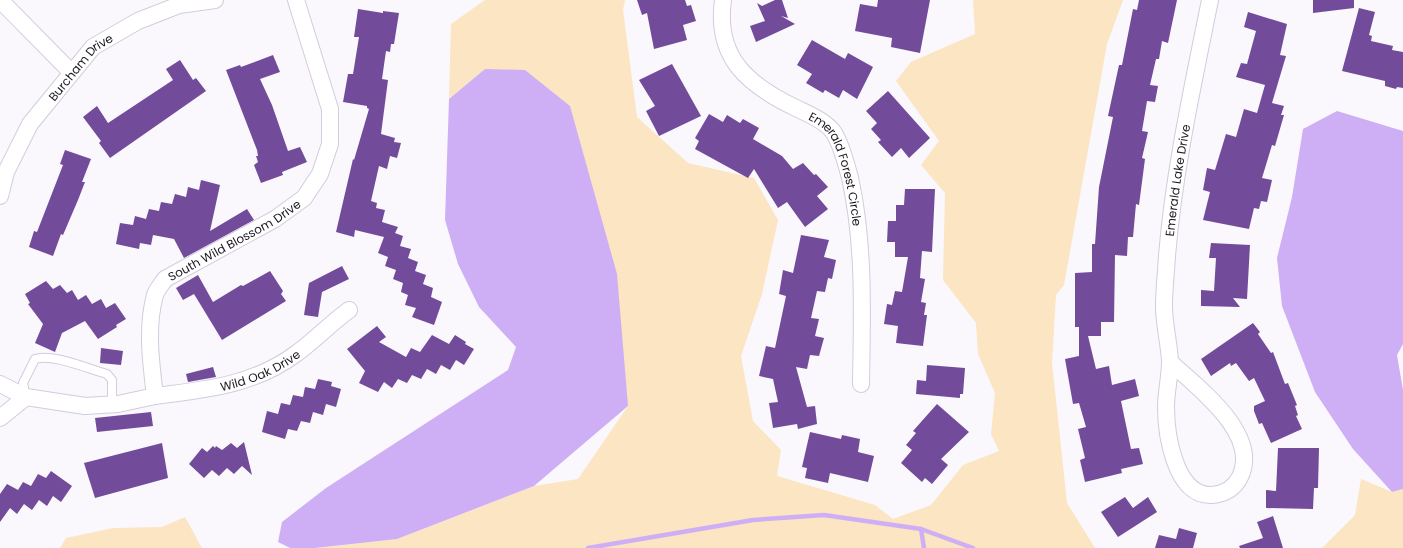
<svg xmlns="http://www.w3.org/2000/svg" width="1403" height="548" font-family="Poppins,sans-serif">
<rect width="100%" height="100%" fill="#faf8fc"/>
<g fill="#fbe5c3">
<polygon points="485,0 625,0 623,10 637,117 688,163 754,178 778,220 762,294 741,356 753,421 781,450 777,476 875,505 893,519 931,505 963,465 999,451 991,434 995,393 978,354 976,323 943,280 945,193 921,165 939,141 896,81 911,62 975,34 973,0 1123,0 1107,44 1064,285 1056,295 1052,363 1067,503 1095,548 315,548 397,539 534,486 578,479 628,406 485,69 449,99 451,24"/>
<polygon points="1361,479 1392,492 1403,489 1403,548 1322,548 1355,515"/>
<polygon points="185,517 202,548 60,548 66,538 113,528 162,527"/>
</g>
<g fill="#ceaff5">
<polygon points="485,69 525,70 570,106 617,274 628,406 534,486 397,539 315,548 290,548 278,542 282,522 326,488 508,370 516,347 479,307 458,264 445,220 449,99"/>
<polygon points="1337,111 1403,131 1403,344 1397,355 1403,390 1403,489 1392,492 1353,449 1315,392 1282,306 1277,258 1292,197 1303,129"/>
</g>
<g fill="none" stroke-linecap="round" stroke-linejoin="round">
<g stroke="#ceaff5" stroke-width="4.5">
<polyline points="921,529 924,548"/>
<polyline points="588,548 753,520 824,515 921,529 973,548"/>
</g>
</g>
<g fill="#724c9b">
<polygon points="637,0 685,0 687,6 691,5 696,21 683,25 687,40 654,49 647,13 642,15"/>
<polygon points="775,0 782,0 788,18 781,16 795,24 756,42 750,26 765,21 757,3 762,6"/>
<polygon points="878,0 930,0 920,53 891,47 892,38 855,31 860,4 877,7"/>
<polygon points="1139,0 1177,0 1168,43 1162,41 1159,59 1156,59 1150,85 1158,86 1155,102 1147,101 1142,131 1148,132 1142,158 1145,159 1139,205 1136,204 1133,237 1128,237 1127,256 1115,255 1114,322 1101,322 1101,336 1088,336 1096,369 1109,366 1112,385 1135,379 1139,396 1121,401 1131,449 1139,448 1143,464 1121,469 1122,473 1085,482 1080,460 1085,458 1078,429 1086,427 1079,403 1073,404 1065,359 1079,356 1079,327 1075,327 1075,273 1092,272 1092,244 1095,244 1099,187 1113,117 1108,116 1119,65 1122,65 1133,9 1137,10"/>
<polygon points="1313,0 1354,0 1354,8 1313,13"/>
<polygon points="1359,8 1375,12 1369,35 1372,36 1371,41 1393,46 1392,50 1403,52 1403,88 1397,87 1396,89 1385,86 1385,81 1342,71"/>
<polygon points="358,9 383,13 383,11 399,13 394,44 391,44 390,52 386,51 382,79 388,80 381,134 395,138 394,142 401,143 397,158 390,156 387,169 379,166 371,201 377,203 376,208 385,210 382,222 398,227 395,233 403,236 400,246 411,249 408,258 418,262 415,271 426,275 423,284 433,288 431,297 442,302 434,325 412,317 416,308 405,305 408,295 401,292 403,283 393,279 396,270 385,266 388,257 378,253 384,237 355,230 354,237 336,232 353,159 354,160 369,109 367,108 367,106 343,102 348,74 353,74 359,37 354,37"/>
<polygon points="1248,12 1287,24 1280,55 1286,56 1272,103 1284,106 1281,115 1284,115 1275,146 1272,145 1262,178 1272,180 1267,202 1261,201 1259,209 1254,208 1249,229 1203,220 1210,192 1203,190 1207,168 1215,170 1226,134 1236,137 1244,109 1257,113 1265,85 1236,77 1241,63 1247,64 1256,31 1244,27"/>
<polygon points="812,40 845,59 848,53 873,67 857,99 843,90 839,98 825,90 823,93 806,83 812,74 797,65"/>
<polygon points="273,55 280,72 260,79 272,105 288,151 300,147 307,162 282,172 283,175 261,183 254,165 258,162 256,156 258,156 257,150 226,70 240,65 241,67"/>
<polygon points="180,60 193,80 196,78 206,91 110,158 99,143 101,141 83,117 97,106 108,123 173,80 166,69"/>
<polygon points="672,64 701,116 659,136 646,111 655,106 639,80"/>
<polygon points="888,91 930,138 909,158 901,148 892,157 878,142 881,140 871,129 877,123 866,111"/>
<polygon points="709,114 723,122 727,115 740,123 743,119 759,128 753,139 782,156 793,169 803,163 814,175 816,174 828,187 817,196 828,209 805,227 787,202 778,208 754,169 748,178 695,149 699,141 695,138"/>
<polygon points="65,150 91,159 82,182 85,182 78,200 63,235 61,234 53,256 29,247 34,231 37,232 63,165 60,164"/>
<polygon points="201,180 220,185 210,231 247,209 254,220 184,258 174,239 153,235 151,245 140,243 139,249 116,244 120,223 133,225 135,216 146,219 149,209 159,211 161,202 172,204 175,194 186,197 188,187 199,190"/>
<polygon points="905,189 935,189 932,252 922,251 920,278 925,279 921,302 926,303 924,315 927,315 923,346 896,343 898,326 884,324 887,304 892,305 895,291 902,292 908,257 895,257 895,242 887,242 888,221 896,221 896,205 904,205"/>
<polygon points="801,235 829,240 824,257 836,260 832,279 828,278 825,292 817,291 811,318 819,319 815,336 824,338 819,356 810,355 807,369 796,367 807,407 815,406 817,424 798,429 797,424 773,428 769,403 778,402 773,379 759,376 766,346 775,348 786,296 779,294 783,270 793,273"/>
<polygon points="1211,243 1250,245 1247,299 1233,298 1240,307 1201,306 1201,290 1214,291 1216,258 1209,258"/>
<polygon points="342,266 349,279 322,292 318,317 304,315 309,283"/>
<polygon points="270,271 283,291 281,294 286,301 222,340 194,294 183,300 176,288 198,275 213,302 241,285 243,286"/>
<polygon points="46,281 53,289 60,285 67,293 72,290 78,300 86,295 92,304 101,299 106,308 115,303 126,319 116,325 117,327 98,339 85,321 62,333 55,352 35,343 43,324 28,304 30,303 25,294"/>
<polygon points="1253,323 1260,332 1258,334 1271,353 1273,352 1285,384 1288,383 1297,405 1295,406 1298,415 1296,416 1302,429 1271,443 1262,423 1259,424 1254,411 1254,406 1265,401 1254,378 1249,381 1236,363 1231,366 1230,363 1211,376 1201,359"/>
<polygon points="377,326 386,337 379,342 406,357 411,348 420,352 432,335 449,344 455,335 466,342 465,344 474,349 464,365 456,360 450,370 441,365 436,374 427,369 421,379 412,375 407,383 398,379 392,388 384,382 378,392 359,383 365,371 347,349"/>
<polygon points="101,348 123,351 121,365 100,363"/>
<polygon points="927,365 965,368 963,394 960,394 960,398 916,394 917,380 926,381"/>
<polygon points="213,367 216,377 188,382 186,374"/>
<polygon points="318,379 332,382 331,386 341,389 336,407 326,404 323,415 313,412 310,423 301,421 297,431 288,429 285,439 262,432 267,411 278,414 281,403 290,405 293,395 303,397 305,387 315,389"/>
<polygon points="937,404 969,432 941,459 948,465 932,484 925,478 922,482 901,463 912,450 906,445 916,433 913,431"/>
<polygon points="151,412 153,426 97,432 95,418"/>
<polygon points="810,432 841,439 842,435 860,439 858,452 874,456 868,482 830,473 828,483 805,478 807,468 802,467"/>
<polygon points="244,442 252,475 242,466 234,474 227,468 219,476 212,470 204,478 189,464 202,448 207,452 213,446 215,448 216,446 222,450 231,443 237,448"/>
<polygon points="162,443 168,478 95,498 84,463"/>
<polygon points="1278,448 1319,448 1318,488 1314,488 1313,509 1266,508 1266,490 1276,491"/>
<polygon points="51,471 72,486 61,502 53,496 47,506 39,500 32,510 24,504 17,514 10,508 0,522 0,494 7,484 18,490 23,482 31,486 38,474 46,478"/>
<polygon points="1125,497 1133,508 1148,497 1157,512 1118,537 1101,512"/>
<polygon points="1273,516 1283,548 1240,548 1239,546 1263,538 1257,522"/>
<polygon points="1179,528 1197,533 1193,548 1155,548 1159,535 1176,539"/>
</g>
<g fill="none" stroke-linecap="round" stroke-linejoin="round">
<defs>
<path id="service" d="M26,397L23,383L35,359C51,353 89,369 107,374L112,380V404"/>
<g id="minor">
<polyline points="0,0 71,72"/>
<path id="s1" d="M723,0C715,58 748,85 796,108C808,114 826,121 834,133C842,146 846,163 850,178C865,245 862,316 861,384"/>
<path id="s2" d="M0,196L6,172L30,124L93,47L138,21L179,5L215,0"/>
<path id="s3" d="M1170,362C1197,387 1261,434 1240,477C1234,489 1224,494 1212,495C1175,497 1166,434 1166,407C1166,392 1170,377 1170,361C1169,343 1164,324 1164,306C1164,289 1166,273 1167,256C1174,170 1193,85 1210,0"/>
<polyline points="0,384 26,397"/>
<path id="s4" d="M155,396C205,390 255,385 297,353C315,340 331,323 349,310"/>
<path id="s5" d="M0,418L26,397L85,406L118,404L155,396C151,363 146,328 155,295C157,289 162,284 165,279L275,219L304,198L320,174L330,144V109L296,0"/>
</g>
</defs>
<use href="#service" stroke="#d3cbde" stroke-width="10"/>
<use href="#minor" stroke="#d3cbde" stroke-width="18"/>
<use href="#service" stroke="#fff" stroke-width="8"/>
<use href="#minor" stroke="#fff" stroke-width="16"/>
</g>
<g text-anchor="middle" dominant-baseline="central" stroke-width="4" stroke-linejoin="round" paint-order="stroke">
<g font-size="12" fill="#1b181f" stroke="#faf8fc">
<text stroke="none"><textPath href="#s2" startOffset="155">Burcham Drive</textPath></text>
<text stroke="none"><textPath href="#s1" startOffset="221">Emerald Forest Circle</textPath></text>
<text stroke="none"><textPath href="#s3" startOffset="516">Emerald Lake Drive</textPath></text>
<text stroke="none"><textPath href="#s5" startOffset="364">South Wild Blossom Drive</textPath></text>
<text stroke="none"><textPath href="#s4" startOffset="109">Wild Oak Drive</textPath></text>
</g>
</g>
</svg>
